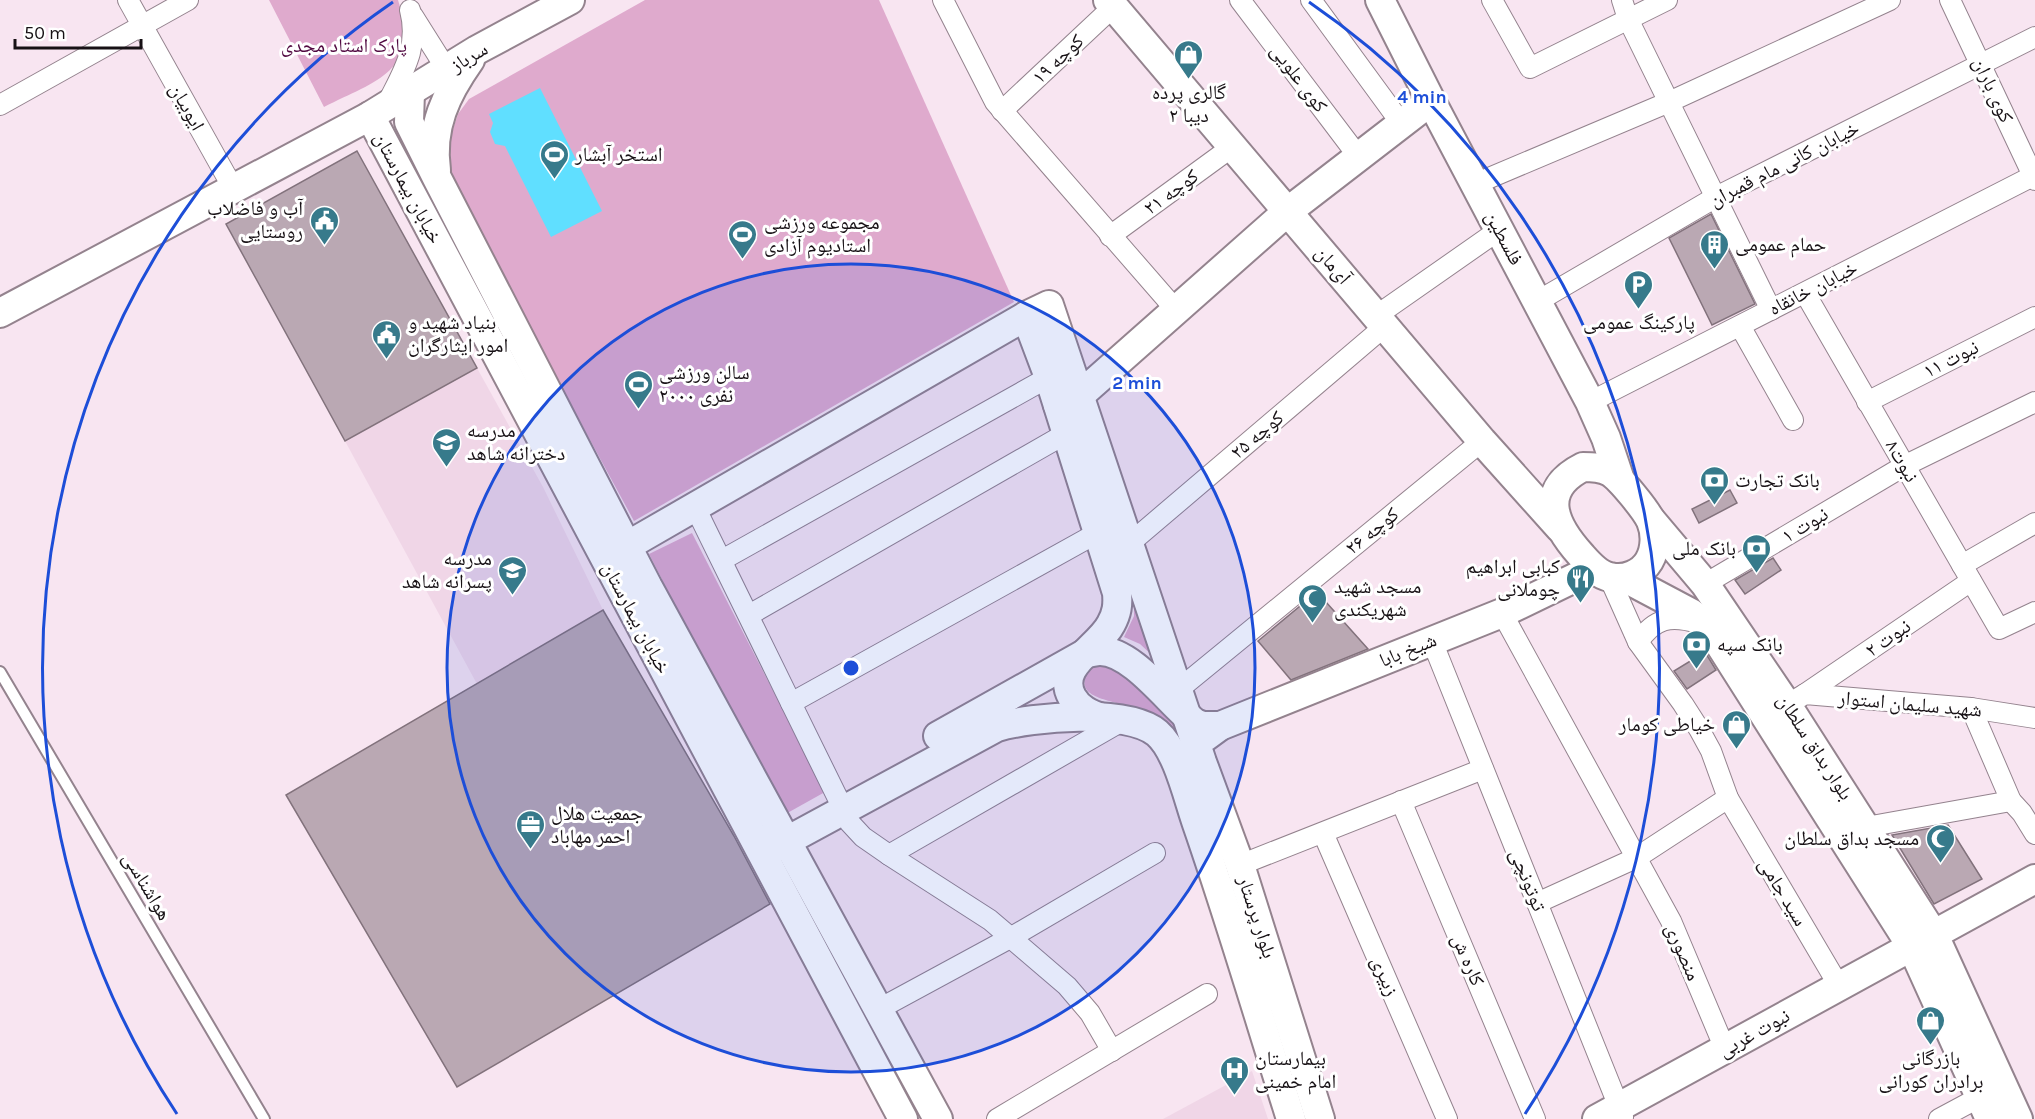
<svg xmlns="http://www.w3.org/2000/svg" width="2035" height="1119" font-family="Karla,'Noto Naskh Arabic',sans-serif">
<rect width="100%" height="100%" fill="#f8e5f1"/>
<g fill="#f0d6e7">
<polygon points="477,368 543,487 603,610 477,684 345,441"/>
<polygon points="1252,1071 1268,1119 1163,1119"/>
</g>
<g fill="#dfaacd">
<path d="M269,0H398C421,72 377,80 324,107Z"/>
<polygon points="645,0 879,0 1014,302 634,521 471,221 451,181 449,157 450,138 458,114 469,99"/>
<polygon points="692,533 825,792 782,816 649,554"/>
<polygon points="1134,591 1155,658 1140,644 1124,637 1134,616"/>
<path d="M1116,662L1170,717L1181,742C1171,733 1160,720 1148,715C1141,711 1133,708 1126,706C1104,698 1069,697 1092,664Z"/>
</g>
<polygon fill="#60dfff" points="540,88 602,211 551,237 505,146 495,144 490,132 493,123 489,114"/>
<g fill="#baa8b3" stroke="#82727c" stroke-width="1.5">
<polygon points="357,151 477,368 345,441 226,224"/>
<polygon points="1711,214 1755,304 1712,325 1669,238"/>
<polygon points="1730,490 1737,503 1699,523 1692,509"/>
<polygon points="1773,558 1781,570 1745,594 1735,580"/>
<polygon points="1317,592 1368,649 1291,680 1258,641"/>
<polygon points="603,610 734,836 770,904 457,1087 286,795"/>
<polygon points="1705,652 1716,670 1687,689 1674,671"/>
<polygon points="1948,825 1982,879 1934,904 1892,835"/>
</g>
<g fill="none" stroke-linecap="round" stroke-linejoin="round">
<defs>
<polyline id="lane" points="0,672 264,1119"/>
<g id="street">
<polyline points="128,0 233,188"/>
<polyline points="943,0 995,102 1176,310"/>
<polyline points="1240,0 1358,156"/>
<polyline points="1311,0 1401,123"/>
<polyline points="1492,0 1530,68 1667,0"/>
<polyline points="1622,0 1628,19 1771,310"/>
<polyline points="1950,0 2035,180"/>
<polyline points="413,16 447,70"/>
<polyline points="0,105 188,0"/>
<path d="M386,106C402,73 420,48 410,10"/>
<polyline points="1002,111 1113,7"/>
<polyline points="1475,184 1669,102 1890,0"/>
<polyline points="1110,236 1232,147"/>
<polyline points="1805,293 1999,629 2035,612"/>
<polyline points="1538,301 1716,197 2035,37"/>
<polyline points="1376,316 1499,230"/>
<polyline points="1740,326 1793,420"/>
<polyline points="1590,402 2035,175"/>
<polyline points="1867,402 2035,317"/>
<polyline points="695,507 791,703"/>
<polyline points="1099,532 791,703 850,823 863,837 889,855 990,920 1067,986 1090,1013 1112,1051"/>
<polyline points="1129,544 1385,326"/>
<polyline points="722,560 1049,377"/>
<polyline points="1962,565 2035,523"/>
<polyline points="1609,577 1638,642 1683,704 1699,729 1711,751 1728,798 1839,986"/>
<polyline points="1705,584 1904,466 2035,402"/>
<polyline points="1502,613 1671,921 1725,1049"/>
<polyline points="749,615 1067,433"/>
<polyline points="1432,641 1623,1117"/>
<path d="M1638,642C1655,618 1670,615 1698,623"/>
<polyline points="1178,690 1482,441"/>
<polyline points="1805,694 1971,581"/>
<polyline points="1787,705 1805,694 1971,708 2035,718"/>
<polyline points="1971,708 2011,801 2022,813 2035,834"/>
<polyline points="1401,801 1535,1119"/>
<polyline points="1866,827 2011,801"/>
<polyline points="1323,833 1447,1119"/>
<polyline points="889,855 1122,721"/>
<polyline points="1240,865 1483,769"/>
<polyline points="1537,903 1636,858 1728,798"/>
<polyline points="879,1009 1010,938 1155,853"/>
<polyline points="997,1119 1207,994"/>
<polyline points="1939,1119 1980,1097"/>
</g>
<g id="secondary">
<polyline points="1108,0 1482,441 1560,528"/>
<polyline points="1380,0 1431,101 1590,402 1606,438 1620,480"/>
<polyline points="410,92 409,122 437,178 648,587 938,1119"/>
<polyline points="370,116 903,1119"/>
<path d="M436,170C430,127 446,94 470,60"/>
<polyline points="0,313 370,116 477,50 570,0"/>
<path d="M1026,316L1049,377L1117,593C1118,605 1117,613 1111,624C1099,648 1055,666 1072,697C1079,709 1089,714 1102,718"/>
<polyline points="1058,405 1079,396 1287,212 1431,101"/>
<path d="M1583,467C1592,467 1601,467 1610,472C1620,478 1646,510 1651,521C1656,533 1656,549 1649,561C1642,573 1625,581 1610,577C1598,575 1589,564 1581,555C1554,525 1537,490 1583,467Z"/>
<polyline points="1651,520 1705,584 1787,705 1934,935 2018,1119"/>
<polyline points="627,546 1026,316 1049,305 1202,762 1240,865 1320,1119"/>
<polyline points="1625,578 1691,613 1708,626 1912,947 1990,1119"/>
<path d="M938,736L1086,653C1090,653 1095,651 1100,651C1133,651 1170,704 1195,723L1203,726H1220"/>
<polyline points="1205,737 1220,726 1502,613 1593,569"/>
<path d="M770,850L997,727C1032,717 1127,708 1157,733C1178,751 1188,799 1197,824C1231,922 1260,1021 1291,1119"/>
<polyline points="1597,1119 2035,879"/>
</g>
</defs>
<use href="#lane" stroke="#94838e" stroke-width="14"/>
<use href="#street" stroke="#94838e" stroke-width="22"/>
<use href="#secondary" stroke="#94838e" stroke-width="32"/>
<use href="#lane" stroke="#fff" stroke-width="10"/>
<use href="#street" stroke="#fff" stroke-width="20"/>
<use href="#secondary" stroke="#fff" stroke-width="28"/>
</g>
<circle cx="851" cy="668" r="404" fill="#1d4ed8" fill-opacity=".12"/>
<g fill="none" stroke="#1d4ed8" stroke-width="3">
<circle cx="851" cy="668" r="404"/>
<path d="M177 1114A808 808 0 0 1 393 2M1309 2A808 808 0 0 1 1525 1114"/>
</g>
<defs>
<symbol id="shop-pin" viewBox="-11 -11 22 30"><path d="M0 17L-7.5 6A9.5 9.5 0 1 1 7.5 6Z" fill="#377a8b" stroke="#fff"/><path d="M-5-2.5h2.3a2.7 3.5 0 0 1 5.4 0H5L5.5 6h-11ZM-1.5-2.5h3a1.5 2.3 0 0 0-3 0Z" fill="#fff"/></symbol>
<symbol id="stadium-pin" viewBox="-11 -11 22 30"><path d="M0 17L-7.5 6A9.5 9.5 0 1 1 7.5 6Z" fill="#377a8b" stroke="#fff"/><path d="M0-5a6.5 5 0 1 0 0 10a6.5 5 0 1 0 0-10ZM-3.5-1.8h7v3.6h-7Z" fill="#fff"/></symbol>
<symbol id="civic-pin" viewBox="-11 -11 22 30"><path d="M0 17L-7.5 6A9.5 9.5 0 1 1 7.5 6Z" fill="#377a8b" stroke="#fff"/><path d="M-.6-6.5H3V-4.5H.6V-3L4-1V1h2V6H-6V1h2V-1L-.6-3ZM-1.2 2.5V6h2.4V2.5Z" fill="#fff"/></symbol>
<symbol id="building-pin" viewBox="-11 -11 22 30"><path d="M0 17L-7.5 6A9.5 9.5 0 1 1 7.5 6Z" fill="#377a8b" stroke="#fff"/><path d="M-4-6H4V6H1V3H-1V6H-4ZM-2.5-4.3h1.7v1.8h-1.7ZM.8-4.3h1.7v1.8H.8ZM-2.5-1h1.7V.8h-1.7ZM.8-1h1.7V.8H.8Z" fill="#fff"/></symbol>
<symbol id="parking-pin" viewBox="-11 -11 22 30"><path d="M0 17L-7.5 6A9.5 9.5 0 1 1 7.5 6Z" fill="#377a8b" stroke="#fff"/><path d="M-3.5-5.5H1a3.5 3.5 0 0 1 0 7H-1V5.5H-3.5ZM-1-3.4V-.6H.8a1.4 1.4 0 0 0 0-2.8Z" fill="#fff"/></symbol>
<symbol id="school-pin" viewBox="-11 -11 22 30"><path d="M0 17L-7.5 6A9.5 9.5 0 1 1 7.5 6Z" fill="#377a8b" stroke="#fff"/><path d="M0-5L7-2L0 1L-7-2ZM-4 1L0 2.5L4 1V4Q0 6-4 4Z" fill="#fff"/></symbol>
<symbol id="bank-pin" viewBox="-11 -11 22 30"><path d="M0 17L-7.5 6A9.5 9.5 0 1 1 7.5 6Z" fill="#377a8b" stroke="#fff"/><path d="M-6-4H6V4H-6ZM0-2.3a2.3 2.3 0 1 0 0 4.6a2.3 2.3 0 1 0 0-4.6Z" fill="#fff"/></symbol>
<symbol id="restaurant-pin" viewBox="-11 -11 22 30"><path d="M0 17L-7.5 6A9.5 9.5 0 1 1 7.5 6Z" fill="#377a8b" stroke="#fff"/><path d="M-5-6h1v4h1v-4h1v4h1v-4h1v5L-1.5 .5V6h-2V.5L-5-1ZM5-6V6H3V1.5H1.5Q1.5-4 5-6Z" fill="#fff"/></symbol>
<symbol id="mosque-pin" viewBox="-11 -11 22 30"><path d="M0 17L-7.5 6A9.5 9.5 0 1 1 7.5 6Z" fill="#377a8b" stroke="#fff"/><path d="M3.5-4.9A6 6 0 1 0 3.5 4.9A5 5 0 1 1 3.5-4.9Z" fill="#fff"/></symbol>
<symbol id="office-pin" viewBox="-11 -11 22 30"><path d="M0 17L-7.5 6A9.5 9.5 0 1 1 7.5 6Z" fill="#377a8b" stroke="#fff"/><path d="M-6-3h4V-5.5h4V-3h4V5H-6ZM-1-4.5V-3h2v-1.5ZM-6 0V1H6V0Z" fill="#fff"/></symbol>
<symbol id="hospital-pin" viewBox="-11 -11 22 30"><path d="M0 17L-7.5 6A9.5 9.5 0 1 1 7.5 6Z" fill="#377a8b" stroke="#fff"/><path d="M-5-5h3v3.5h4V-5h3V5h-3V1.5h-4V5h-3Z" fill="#fff"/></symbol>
</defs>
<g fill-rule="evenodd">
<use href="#shop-pin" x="1172" y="38" width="33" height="45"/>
<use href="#stadium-pin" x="538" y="138" width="33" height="45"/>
<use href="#civic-pin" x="308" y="204" width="33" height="45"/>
<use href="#stadium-pin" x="726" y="218" width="33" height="45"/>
<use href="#building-pin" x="1698" y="228" width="33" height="45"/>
<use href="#parking-pin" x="1622" y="268" width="33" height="45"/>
<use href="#civic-pin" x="370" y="318" width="33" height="45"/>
<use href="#stadium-pin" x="622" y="368" width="33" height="45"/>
<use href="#school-pin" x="430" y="426" width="33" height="45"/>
<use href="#bank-pin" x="1698" y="464" width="33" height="45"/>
<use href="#bank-pin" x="1740" y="532" width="33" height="45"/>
<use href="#school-pin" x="496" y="554" width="33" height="45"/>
<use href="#restaurant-pin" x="1564" y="562" width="33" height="45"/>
<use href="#mosque-pin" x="1296" y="582" width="33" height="45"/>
<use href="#bank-pin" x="1680" y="628" width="33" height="45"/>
<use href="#shop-pin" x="1720" y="708" width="33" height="45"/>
<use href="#office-pin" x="514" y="808" width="33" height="45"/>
<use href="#mosque-pin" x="1924" y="822" width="33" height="45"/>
<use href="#shop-pin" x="1914" y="1004" width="33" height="45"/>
<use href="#hospital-pin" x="1218" y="1054" width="33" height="45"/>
</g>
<g text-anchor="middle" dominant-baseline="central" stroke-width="6" stroke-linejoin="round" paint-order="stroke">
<g font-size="20" fill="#510941" stroke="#fff">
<text x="344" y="45">پارک استاد مجدی</text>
</g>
<g font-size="20" fill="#171115" stroke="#fff">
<text transform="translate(469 57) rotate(-31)">سرباز</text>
<text transform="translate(1058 59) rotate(-43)">کوچه ۱۹</text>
<text transform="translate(1299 78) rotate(53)">کوی علویی</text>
<text transform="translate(1993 90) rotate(65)">کوی باران</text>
<text transform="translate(187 107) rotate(61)">ایوبیان</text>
<text transform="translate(1784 164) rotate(-27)">خیابان کانی مام قمبران</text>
<text transform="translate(408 188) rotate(62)">خیابان بیمارستان</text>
<text transform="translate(1171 192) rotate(-36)">کوچه ۲۱</text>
<text transform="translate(1504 238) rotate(62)">فلسطین</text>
<text transform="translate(1333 265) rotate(49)">آی‌مان</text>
<text transform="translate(1813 288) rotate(-27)">خیابان خانقاه</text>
<text transform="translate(1951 359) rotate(-27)">نبوت ۱۱</text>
<text transform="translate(1257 435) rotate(-40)">کوچه ۲۵</text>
<text transform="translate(1902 461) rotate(60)">نبوت۸</text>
<text transform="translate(1805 525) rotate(-31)">نبوت ۱</text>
<text transform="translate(1372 531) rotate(-39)">کوچه ۲۶</text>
<text transform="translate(636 618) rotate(62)">خیابان بیمارستان</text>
<text transform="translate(1888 638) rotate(-35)">نبوت ۲</text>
<text transform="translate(1408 650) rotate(-22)">شیخ بابا</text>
<text transform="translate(1910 704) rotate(5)">شهید سلیمان استوار</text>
<text transform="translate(1815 747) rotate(57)">بلوار بداق سلطان</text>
<text transform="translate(1528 880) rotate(68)">توتونچی</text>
<text transform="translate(147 886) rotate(59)">هواشناسی</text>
<text transform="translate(1783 892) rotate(59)">سید جامی</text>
<text transform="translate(1257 917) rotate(72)">بلوار پرستار</text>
<text transform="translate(1683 952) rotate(67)">منصوری</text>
<text transform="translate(1468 960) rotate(67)">کاره ش</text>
<text transform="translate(1385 976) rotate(67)">زبیری</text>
<text transform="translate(1754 1033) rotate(-29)">نبوت غربی</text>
</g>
<g font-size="20" fill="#171115" stroke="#fff" text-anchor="start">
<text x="1189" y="92" text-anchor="middle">گالری پرده<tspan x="1189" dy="23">دیبا ۲</tspan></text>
<text x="575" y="154">استخر آبشار</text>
<text x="303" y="208" text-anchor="end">آب و فاضلاب<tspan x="303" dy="23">روستایی</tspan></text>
<text x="764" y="222">مجموعه ورزشی<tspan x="764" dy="23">استادیوم آزادی</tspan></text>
<text x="1735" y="244">حمام عمومی</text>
<text x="408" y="322">بنیاد شهید و<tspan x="408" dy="23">امور ایثارگران</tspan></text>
<text x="1639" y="322" text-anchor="middle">پارکینگ عمومی</text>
<text x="659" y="372">سالن ورزشی<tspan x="659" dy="23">۲۰۰۰ نفری</tspan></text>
<text x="467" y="430">مدرسه<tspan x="467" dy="23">دخترانه شاهد</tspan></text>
<text x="1735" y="480">بانک تجارت</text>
<text x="1736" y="548" text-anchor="end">بانک ملی</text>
<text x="492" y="558" text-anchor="end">مدرسه<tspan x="492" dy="23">پسرانه شاهد</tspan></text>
<text x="1560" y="566" text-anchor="end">کبابی ابراهیم<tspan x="1560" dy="23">چوملانی</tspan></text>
<text x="1334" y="586">مسجد شهید<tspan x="1334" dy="23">شهریکندی</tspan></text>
<text x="1717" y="644">بانک سپه</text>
<text x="1715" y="724" text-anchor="end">خیاطی کومار</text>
<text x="551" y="813">جمعیت هلال<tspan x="551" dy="23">احمر مهاباد</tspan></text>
<text x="1919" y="838" text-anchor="end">مسجد بداق سلطان</text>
<text x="1255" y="1058">بیمارستان<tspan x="1255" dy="23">امام خمینی</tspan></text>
<text x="1931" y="1058" text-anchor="middle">بازرگانی<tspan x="1931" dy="23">برادران کورانی</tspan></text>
</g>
</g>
<circle cx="851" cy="668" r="9" fill="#1d4ed8" stroke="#fff" stroke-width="3"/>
<g font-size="18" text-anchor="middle" font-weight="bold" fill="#1d4ed8" stroke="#fff" stroke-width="6" stroke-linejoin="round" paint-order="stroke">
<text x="1422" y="103">4 min</text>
<text x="1137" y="389">2 min</text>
</g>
<path d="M15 39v9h126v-9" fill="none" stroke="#171115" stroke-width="3"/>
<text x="24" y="39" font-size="18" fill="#171115" stroke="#ffffff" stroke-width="4.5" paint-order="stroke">50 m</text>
</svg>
